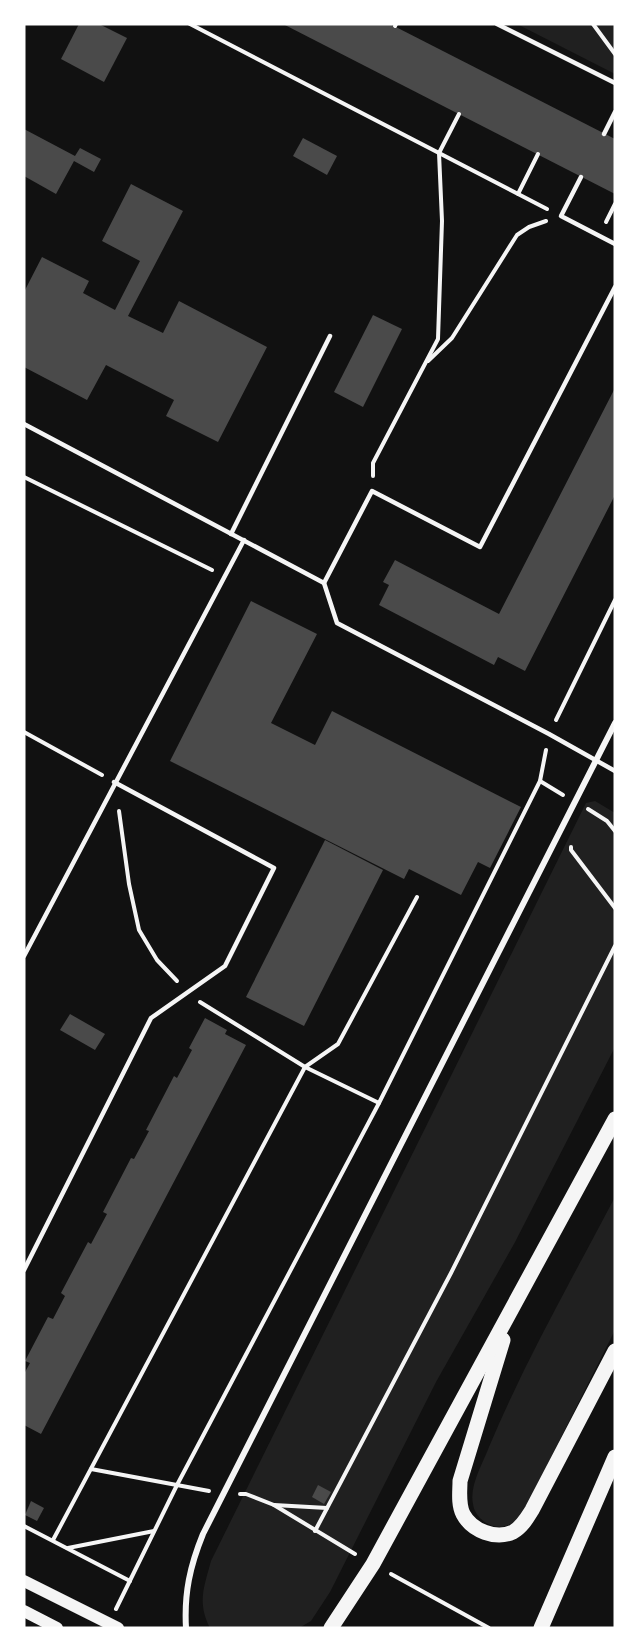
<svg xmlns="http://www.w3.org/2000/svg" width="639" height="1652" font-family="'Golos Text',sans-serif">
<rect width="100%" height="100%" fill="#111"/>
<g fill="#202020">
<polygon points="517,24 615,24 615,74"/>
<path d="M595,801L615,813V1047L514,1244L436,1382L330,1592L311,1621L299,1628H210C197,1603 204,1587 211,1561L586,803Z"/>
<path d="M615,1197V1330L522,1515C514,1523 505,1529 493,1526C483,1523 474,1514 473,1504C469,1486 483,1463 489,1447C525,1361 572,1279 615,1197Z"/>
</g>
<g fill="#4a4a4a">
<polygon points="79,24 99,24 127,38 104,82 61,59"/>
<polygon points="283,24 390,24 615,139 615,194"/>
<polygon points="24,129 75,156 80,148 101,159 94,172 74,161 56,194 24,176"/>
<polygon points="303,138 337,156 327,175 293,156"/>
<polygon points="131,184 183,211 128,316 163,333 179,301 267,347 218,442 166,416 174,400 106,365 87,400 24,367 24,292 42,257 89,281 83,293 115,310 140,261 102,241"/>
<polygon points="373,315 402,329 363,407 334,392"/>
<polygon points="615,388 615,495 525,671 498,657 494,665 379,605 389,585 383,582 395,560 499,614"/>
<polygon points="251,601 317,634 271,723 315,745 332,711 521,807 490,868 478,862 461,895 409,869 404,879 170,761"/>
<polygon points="325,840 383,870 304,1026 246,997"/>
<polygon points="70,1014 105,1034 95,1050 60,1030"/>
<polygon points="205,1018 227,1030 225,1034 246,1045 41,1434 24,1425 24,1374 30,1363 25,1361 48,1317 53,1319 65,1296 61,1293 88,1242 91,1244 107,1214 103,1212 131,1158 134,1159 149,1131 146,1130 174,1076 177,1078 192,1050 189,1048"/>
<polygon points="318,1485 331,1492 324,1504 312,1497"/>
<polygon points="31,1501 44,1508 37,1521 25,1515"/>
</g>
<g fill="none" stroke-linecap="round" stroke-linejoin="round">
<g stroke="#f5f5f5" stroke-width="4">
<polyline points="190,24 547,209"/>
<polyline points="593,24 615,54"/>
<polyline points="395,26 396,24"/>
<polyline points="518,194 538,154"/>
<polyline points="606,222 615,204"/>
<polyline points="428,361 452,338 517,235 529,227 546,221"/>
<polyline points="373,476 373,463 438,339 442,221 439,153 459,114"/>
<polyline points="24,477 212,570"/>
<polyline points="556,720 615,600"/>
<polyline points="24,732 102,775"/>
<polyline points="540,781 563,795"/>
<polyline points="588,809 607,821 615,831"/>
<polyline points="119,811 129,884 139,930 157,960 177,981"/>
<polyline points="571,847 571,850 615,908"/>
<polyline points="200,1002 305,1067 379,1103"/>
<polyline points="91,1469 209,1491"/>
<polyline points="240,1494 246,1494 274,1505 327,1508"/>
<polyline points="274,1505 355,1554"/>
<polyline points="24,1526 130,1581"/>
<polyline points="315,1531 451,1273 615,946"/>
<polyline points="53,1540 305,1067 338,1044 417,897"/>
<polyline points="68,1548 154,1531"/>
<polyline points="391,1574 489,1628"/>
<polyline points="116,1609 177,1485 379,1103 540,781 546,750"/>
</g>
<g stroke="#f5f5f5" stroke-width="4.5">
<polyline points="497,24 615,83"/>
<polyline points="604,134 615,112"/>
<polyline points="581,177 561,216 615,244"/>
<polyline points="24,424 324,583 337,623 549,734 615,771"/>
<polyline points="231,534 330,336"/>
<polyline points="324,583 372,491 480,547 615,287"/>
<polyline points="24,956 244,540"/>
<polyline points="24,1270 151,1018 225,966 274,868 114,782"/>
</g>
<path stroke="#f5f5f5" stroke-width="6" d="M186,1628C184,1593 190,1566 203,1534L615,723"/>
<g stroke="#f5f5f5" stroke-width="12">
<polyline points="24,1581 118,1628"/>
<polyline points="24,1611 57,1628"/>
</g>
<g stroke="#f5f5f5" stroke-width="15">
<path d="M503,1340L460,1481C460,1491 458,1504 463,1514C472,1531 496,1540 513,1532C522,1527 527,1518 532,1510L615,1351"/>
<polyline points="331,1628 373,1564 615,1119"/>
<polyline points="541,1628 615,1457"/>
</g>
</g>
<rect width="639" height="1652" fill="none" stroke="#ffffff" stroke-width="51"/>
</svg>
